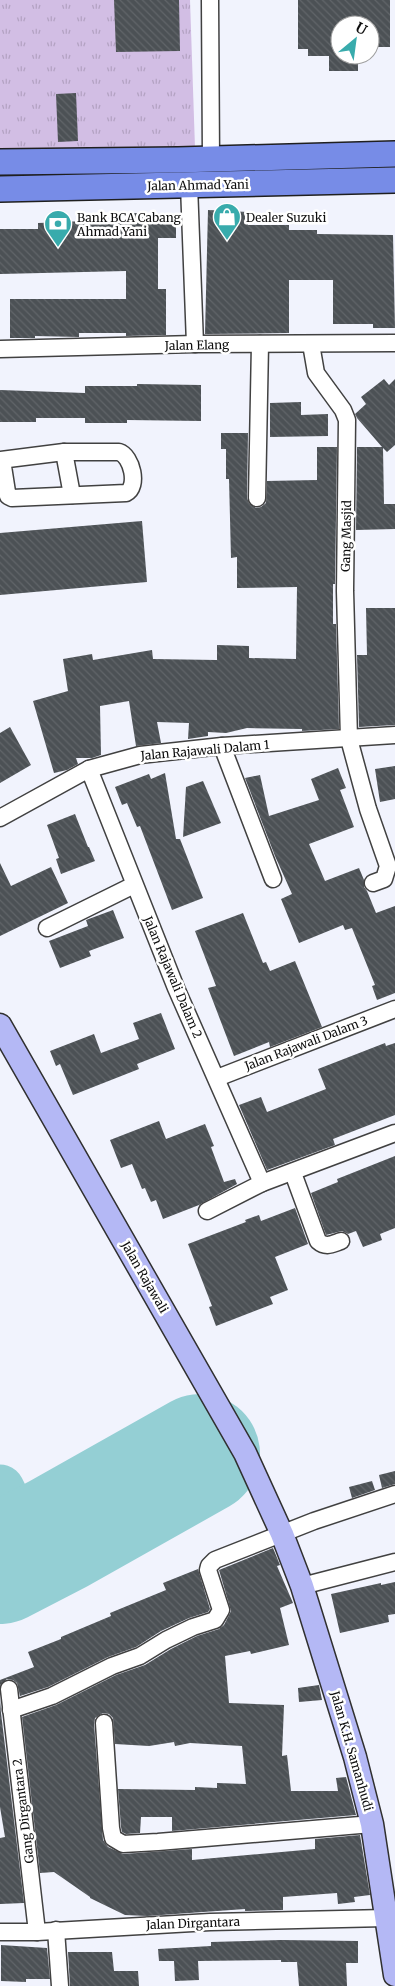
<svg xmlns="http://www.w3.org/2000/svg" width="395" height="1986" font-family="Merriweather,serif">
<defs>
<pattern id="grass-tufts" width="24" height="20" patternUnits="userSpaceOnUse" patternTransform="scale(1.25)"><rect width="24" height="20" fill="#d2bee4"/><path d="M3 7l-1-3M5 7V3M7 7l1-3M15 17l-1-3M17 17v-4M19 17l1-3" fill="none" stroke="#b3a2c2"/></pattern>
<pattern id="building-back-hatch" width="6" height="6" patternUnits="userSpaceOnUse" patternTransform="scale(1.25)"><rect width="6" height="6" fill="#4c5155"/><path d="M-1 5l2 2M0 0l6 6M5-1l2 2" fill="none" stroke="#616569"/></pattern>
</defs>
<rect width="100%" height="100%" fill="#f1f3fd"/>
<polygon fill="url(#grass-tufts)" points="0,0 190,0 195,148 0,152"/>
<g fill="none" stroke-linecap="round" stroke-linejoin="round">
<g stroke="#94cfd4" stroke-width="49">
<path d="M0,1489C15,1519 23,1531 5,1562"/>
<path d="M15,1519C27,1533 40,1534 58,1534"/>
</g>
<polyline stroke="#94cfd4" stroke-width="120" points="0,1564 58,1534 200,1454"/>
</g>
<g fill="url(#building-back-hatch)">
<polygon points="114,0 179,0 180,51 116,52"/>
<polygon points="298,0 390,0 390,47 370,47 370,25 340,25 340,55 358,55 358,71 329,71 329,56 308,56 308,49 298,49"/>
<polygon points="76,93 78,141 58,142 56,94"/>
<polygon points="208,210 248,212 248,225 289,225 289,230 317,230 317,234 393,235 395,328 373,328 373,324 333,324 333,280 289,280 289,333 205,334"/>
<polygon points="133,213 176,214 176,238 158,238 158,289 166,289 166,335 126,336 126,333 79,333 79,337 35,336 35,338 10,338 10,299 126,299 126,271 0,274 0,229 38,229 38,223 133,219"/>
<polygon points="384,379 389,385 395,379 395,445 387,452 383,448 384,504 395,504 395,529 356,530 357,447 382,447 357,418 355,414 366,404 361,397"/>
<polygon points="137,384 201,385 201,421 127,420 127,423 85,423 85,418 36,418 36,422 0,422 0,390 85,393 85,386 137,386"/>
<polygon points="301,402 301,415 328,414 328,436 270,437 270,403"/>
<polygon points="221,433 248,433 247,498 249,503 256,508 261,507 266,503 267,481 317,480 317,447 337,447 335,584 333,584 333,624 336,624 339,729 302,731 302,729 247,728 226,733 208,732 208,736 188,739 189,723 157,722 161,743 136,746 129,701 100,706 101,755 92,758 76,758 78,764 67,770 54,773 33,701 68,691 63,659 92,654 93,660 152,650 153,659 217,660 217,645 249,646 249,658 296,659 297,587 237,588 237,557 231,558 229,479 226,479 226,449 221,449"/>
<polygon points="142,521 147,582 0,595 0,533"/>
<polygon points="366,608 395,608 395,725 359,727 357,655 367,655"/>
<polygon points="10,727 31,765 0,783 0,733"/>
<polygon points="395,766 395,799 380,802 375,769"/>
<polygon points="338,768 346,788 340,790 354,827 309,844 325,881 359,868 364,880 364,887 367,891 376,913 395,906 395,993 377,1000 372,986 375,985 352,928 345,930 343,925 299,943 281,899 292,894 275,856 245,778 260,775 269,816 319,800 311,779"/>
<polygon points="165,773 176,839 180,839 203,898 172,910 140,826 137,827 127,803 122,805 115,787 149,774 151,779"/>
<polygon points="203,781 221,823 183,837 186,787"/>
<polygon points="75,814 88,847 89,847 95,861 61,874 56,859 59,858 47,825"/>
<polygon points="0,863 11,886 51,867 68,903 0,936"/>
<polygon points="113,910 124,938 89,951 91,956 60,968 49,941 88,926 86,920"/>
<polygon points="243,913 263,963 266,962 270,971 295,961 322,1027 270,1047 269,1042 234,1056 208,988 216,986 195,931"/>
<polygon points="161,1013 175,1049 137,1064 139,1069 73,1095 60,1064 56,1066 50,1051 94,1034 101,1053 139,1039 133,1023"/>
<polygon points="385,1043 386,1046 395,1043 395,1115 333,1139 335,1145 267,1170 239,1105 261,1097 267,1112 326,1089 318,1069"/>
<polygon points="159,1121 166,1139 205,1124 214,1146 211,1147 224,1182 235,1179 237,1184 199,1205 163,1219 156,1200 151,1202 145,1188 142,1189 132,1164 121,1168 110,1140"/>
<polygon points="395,1156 395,1228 380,1234 382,1240 363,1247 356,1231 348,1234 342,1231 326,1235 311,1193 338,1182 337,1179"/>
<polygon points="295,1208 308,1244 275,1257 288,1290 270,1297 273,1304 216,1326 209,1307 212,1306 188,1244 246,1222 245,1220 259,1215 261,1221"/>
<polygon points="395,1471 395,1484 382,1488 379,1475"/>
<polygon points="372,1481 375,1490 352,1498 349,1487"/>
<polygon points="273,1548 280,1565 277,1566 293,1603 280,1608 289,1645 251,1654 250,1651 225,1656 229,1703 284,1705 282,1756 287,1755 291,1791 338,1791 336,1778 346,1777 356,1815 172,1831 172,1817 141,1817 140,1833 126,1834 122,1832 121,1827 118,1789 195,1790 195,1787 217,1788 217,1783 246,1784 242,1746 190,1743 175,1746 174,1742 149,1746 115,1744 113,1718 109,1714 103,1713 95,1718 94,1724 103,1840 108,1847 123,1854 192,1849 192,1860 315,1849 315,1839 360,1835 370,1895 354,1897 355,1902 338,1904 337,1893 283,1897 283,1910 245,1911 245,1909 147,1916 125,1915 90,1898 90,1897 54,1872 40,1873 22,1717 56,1705 116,1675 145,1665 171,1649 197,1636 219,1629 224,1625 231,1611 219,1570"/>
<polygon points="198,1569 210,1609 208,1612 189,1618 161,1631 136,1647 108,1657 48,1687 20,1696 17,1683 13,1680 7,1679 0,1685 0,1680 34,1667 28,1652 61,1639 61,1637 111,1616 110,1613 166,1590 163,1583"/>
<polygon points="395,1582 395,1614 388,1615 389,1622 340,1633 331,1594 381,1583 381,1585"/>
<polygon points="319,1685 322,1700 299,1702 298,1688"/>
<polygon points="0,1698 1,1713 24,1903 0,1904 0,1838 5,1837 0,1807"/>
<polygon points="281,1940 358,1941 358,1963 346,1963 347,1986 299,1986 297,1962 281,1962 281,1960 198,1961 199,1980 175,1981 174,1961 159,1961 158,1949 211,1946 211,1942"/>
<polygon points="1,1945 47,1948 50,1979 26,1979 26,1982 1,1981"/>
<polygon points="68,1952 112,1952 114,1971 138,1971 139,1986 70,1986"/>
</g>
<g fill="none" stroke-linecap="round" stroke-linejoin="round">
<defs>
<g id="street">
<polyline points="210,0 211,159"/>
<polyline points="189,185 195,344"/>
<polyline points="311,344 316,373 343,410 347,420 345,591 349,739 368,809 388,866 384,879 373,883"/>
<polyline points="0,349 195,344 395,343"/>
<polyline points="64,452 72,495"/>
<path d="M0,460L64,452H119C132,456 139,487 126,493L12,498L8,496L7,492L2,460"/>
<polyline points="257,498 260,344"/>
<polyline points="222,746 273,879"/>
<polyline points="89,769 176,988 262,1183"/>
<polyline points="0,818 89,769 140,755 222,746 395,735"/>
<polyline points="47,928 134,885"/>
<polyline points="217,1078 395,1009"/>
<path d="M293,1173L318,1241C326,1248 332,1244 341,1241"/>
<polyline points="207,1211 262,1183 395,1133"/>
<polyline points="302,1586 395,1562"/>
<polyline points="9,1689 37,1932"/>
<polyline points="11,1710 52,1696 112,1666 140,1656 166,1640 193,1627 215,1620 221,1610 208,1570 209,1566 215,1560 314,1521 395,1494"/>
<polyline points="104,1723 111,1828 113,1838 123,1844 158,1842 372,1824"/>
<polyline points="56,1930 60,1986"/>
<polyline points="0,1932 37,1932 210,1922 386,1918"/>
</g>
<polyline id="secondary" points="0,1025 245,1453 282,1534 302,1586 355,1757 372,1824 395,1975"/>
<g id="primary">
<polyline points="0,162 178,160 395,154"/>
<polyline points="0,189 395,180"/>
</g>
</defs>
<use href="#street" stroke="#414141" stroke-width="19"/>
<use href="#secondary" stroke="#303030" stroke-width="25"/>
<use href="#primary" stroke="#1f1f1f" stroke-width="28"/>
<use href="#street" stroke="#fff" stroke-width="16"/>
<use href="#secondary" stroke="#b4b8f5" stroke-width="22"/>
<use href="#primary" stroke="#778ce7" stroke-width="25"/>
</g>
<defs>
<symbol id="shop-pin" viewBox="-11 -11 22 30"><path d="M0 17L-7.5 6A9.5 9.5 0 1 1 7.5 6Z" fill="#38abac" stroke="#fff"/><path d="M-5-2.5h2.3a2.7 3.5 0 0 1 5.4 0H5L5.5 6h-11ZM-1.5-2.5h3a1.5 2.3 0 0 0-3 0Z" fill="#fff"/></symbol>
<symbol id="bank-pin" viewBox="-11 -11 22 30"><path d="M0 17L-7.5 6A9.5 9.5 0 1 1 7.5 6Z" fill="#38abac" stroke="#fff"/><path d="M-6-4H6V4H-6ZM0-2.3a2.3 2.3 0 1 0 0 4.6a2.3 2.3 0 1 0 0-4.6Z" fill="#fff"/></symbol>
</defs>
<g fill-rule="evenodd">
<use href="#shop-pin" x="211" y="201" width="32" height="43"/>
<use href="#bank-pin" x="42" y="208" width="32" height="43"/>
</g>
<g text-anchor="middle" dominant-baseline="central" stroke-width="5" stroke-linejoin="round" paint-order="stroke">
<g font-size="12" fill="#0e0e0e" stroke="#fff">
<text transform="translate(198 185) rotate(-1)">Jalan Ahmad Yani</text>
<text transform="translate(197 345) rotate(-1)">Jalan Elang</text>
<text transform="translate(346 536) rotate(-89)">Gang Masjid</text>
<text transform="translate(205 750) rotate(-5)">Jalan Rajawali Dalam 1</text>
<text transform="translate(173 977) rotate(67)">Jalan Rajawali Dalam 2</text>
<text transform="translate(306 1043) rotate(-21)">Jalan Rajawali Dalam 3</text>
<text transform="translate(145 1277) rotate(60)">Jalan Rajawali</text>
<text transform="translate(352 1751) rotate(74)">Jalan K.H. Samanhudi</text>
<text transform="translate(23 1811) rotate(-97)">Gang Dirgantara 2</text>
<text transform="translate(193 1923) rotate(-2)">Jalan Dirgantara</text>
</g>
<g font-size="12" fill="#0e0e0e" stroke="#fff" text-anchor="start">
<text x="77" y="217">Bank BCA Cabang<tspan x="77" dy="14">Ahmad Yani</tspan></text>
<text x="246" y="217">Dealer Suzuki</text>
</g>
</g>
<g transform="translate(355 40) rotate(29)"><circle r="24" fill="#ffffff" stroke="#9f9f9f"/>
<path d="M0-4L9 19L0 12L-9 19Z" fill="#38abac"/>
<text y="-8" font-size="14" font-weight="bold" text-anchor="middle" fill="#0e0e0e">U</text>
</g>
</svg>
